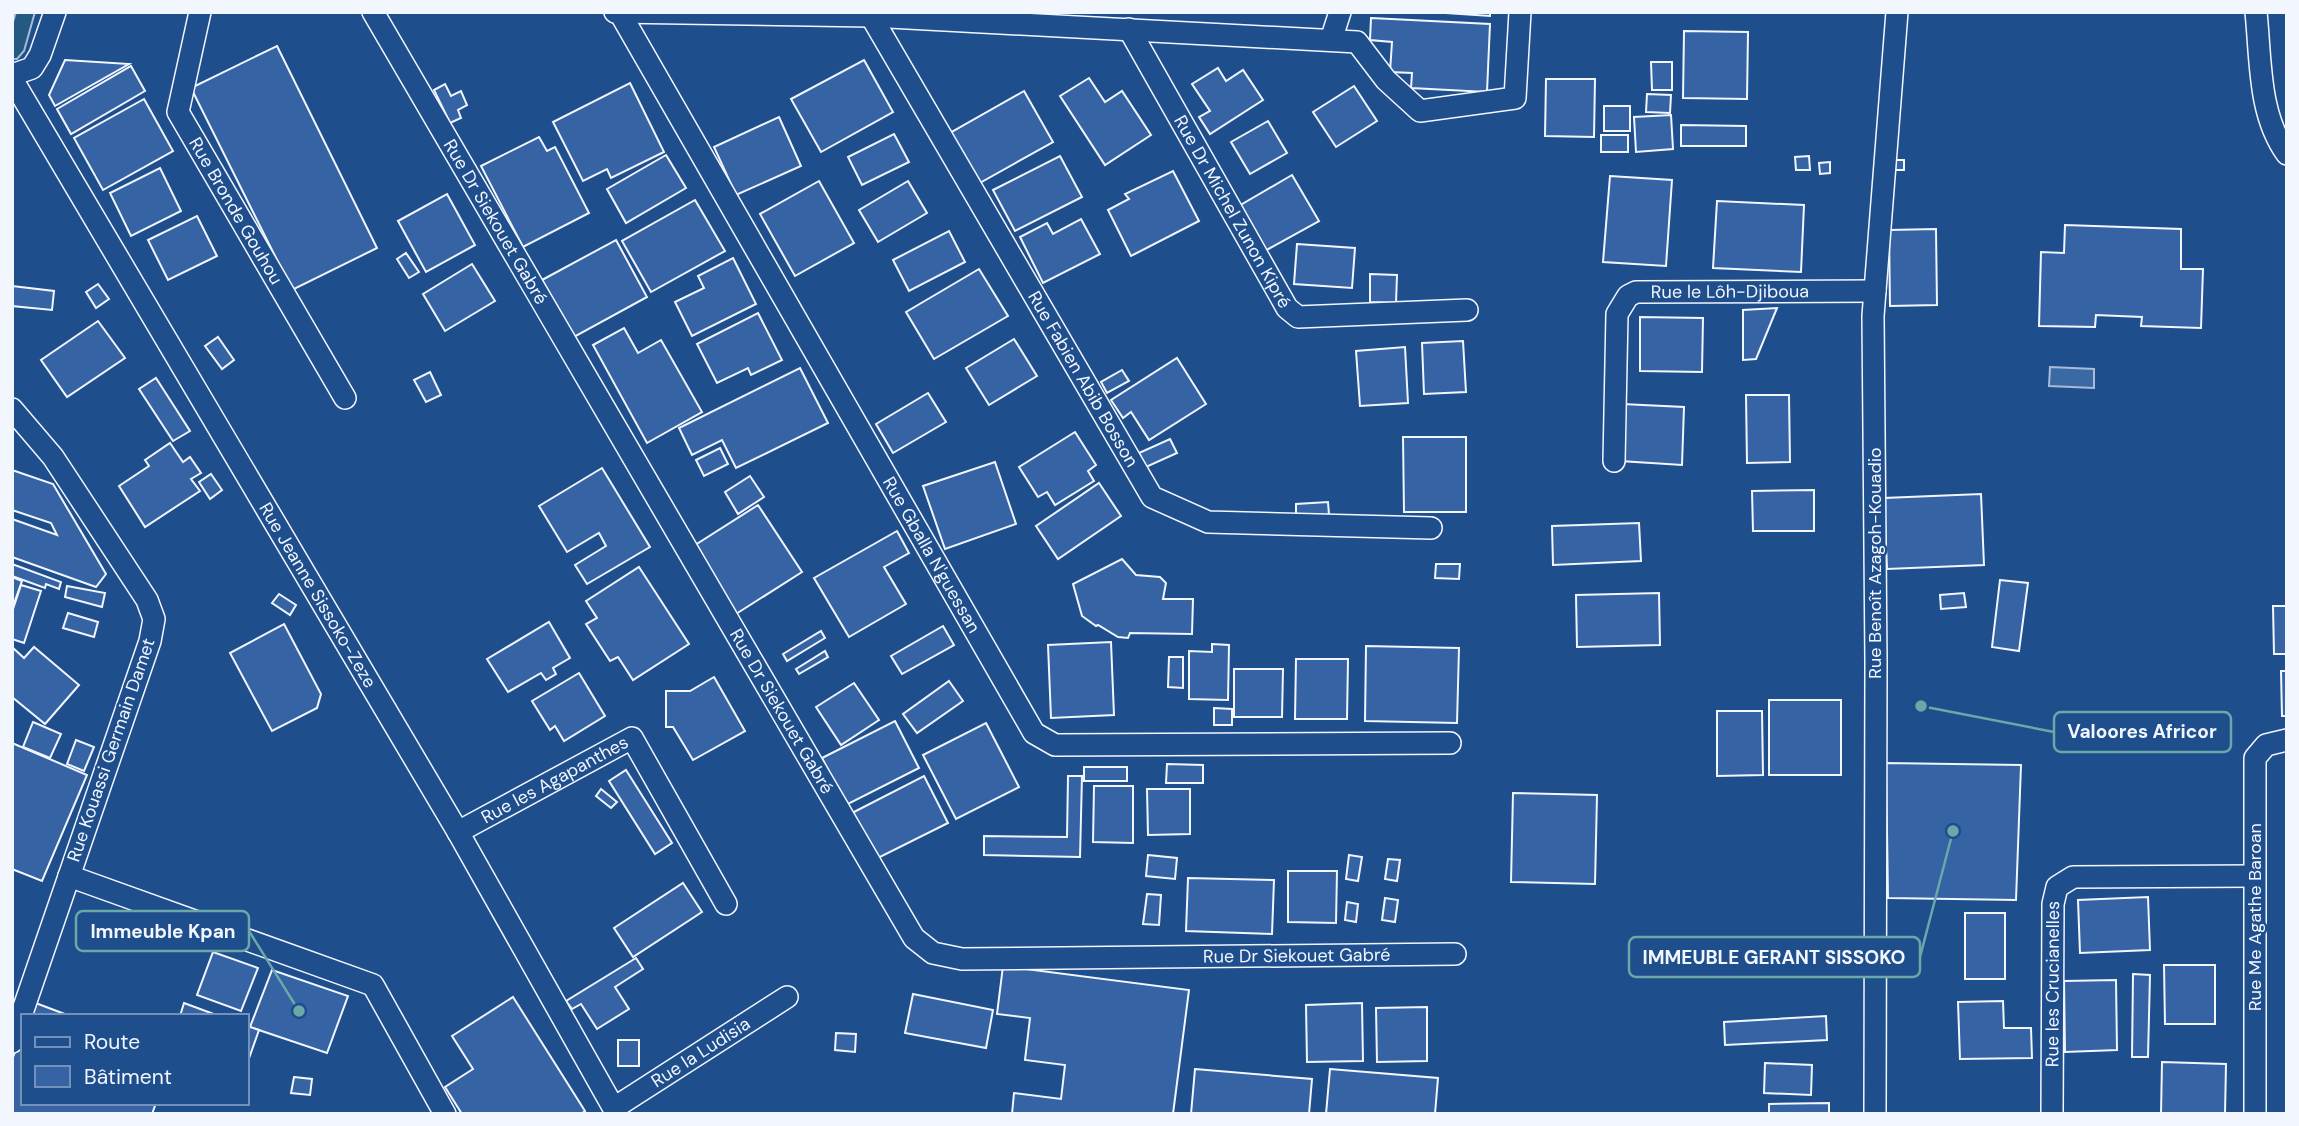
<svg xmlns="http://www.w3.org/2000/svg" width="2299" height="1126" font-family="'DM Sans',sans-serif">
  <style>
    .green { fill: #245a82; stroke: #a8bbd7; stroke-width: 2 }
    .water { fill: #3b69a3; stroke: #a8bbd7; stroke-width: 2 }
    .building { fill: #3563a3; stroke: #f2f6ff; stroke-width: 2 }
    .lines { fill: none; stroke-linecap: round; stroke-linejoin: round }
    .street-casing { stroke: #f2f6ff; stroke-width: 24 }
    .street { stroke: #1f4e8c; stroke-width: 21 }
    .labels { text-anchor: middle; stroke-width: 5; stroke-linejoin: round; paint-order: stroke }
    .street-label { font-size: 18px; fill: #f2f6ff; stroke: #1f4e8c }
    .leader { fill: none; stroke: #6aa9a8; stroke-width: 2.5 }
    .callout-dot { fill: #6aa9a8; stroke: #1f4e8c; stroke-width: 2.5 }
    .callout { fill: #1f4e8c; stroke: #6aa9a8; stroke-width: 2.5 }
    .callout-label { font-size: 19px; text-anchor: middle; font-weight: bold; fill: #f2f6ff }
  </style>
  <rect width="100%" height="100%" fill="#1f4e8c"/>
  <path class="green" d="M16 12H35L24 51 17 59H12V25Z"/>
  <path class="water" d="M2050 367 2094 369V388L2049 386Z"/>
  <g class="building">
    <path d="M1430 12H1490V16Z"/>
    <path d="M1371 18 1490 24 1487 92 1411 88 1412 73 1390 72 1392 42 1370 40Z"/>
    <path d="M1684 31 1748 32 1747 99 1683 98Z"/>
    <path d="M277 46 377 248 292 290 191 88Z"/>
    <path d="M65 60 129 64 55 106 49 95Z"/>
    <path d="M864 60 893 112 821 152 791 99Z"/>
    <path d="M1651 62H1672V90H1652Z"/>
    <path d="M131 66 145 91 71 134 57 109Z"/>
    <path d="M1218 68 1226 81 1243 70 1263 100 1210 134 1199 117 1210 111 1192 84Z"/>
    <path d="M1089 78 1105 102 1122 91 1151 135 1105 165 1060 96Z"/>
    <path d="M1546 79H1595L1594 137 1545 136Z"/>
    <path d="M630 83 664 152 611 178 607 169 583 181 553 122Z"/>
    <path d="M445 84 451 96 461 91 467 105 458 110 461 118 450 123 434 90Z"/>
    <path d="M1354 86 1377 121 1336 147 1313 112Z"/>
    <path d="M1024 91 1053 142 978 184 950 133Z"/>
    <path d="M1647 94 1671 95 1670 113 1646 112Z"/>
    <path d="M144 99 173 151 103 190 74 138Z"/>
    <rect x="1604" y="106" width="26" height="25"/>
    <path d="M1671 115 1673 149 1636 152 1634 117Z"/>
    <path d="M779 117 801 166 736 195 714 147Z"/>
    <path d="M1268 121 1287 153 1250 174 1231 142Z"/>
    <path d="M1681 125 1746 126V146H1681Z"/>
    <path d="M894 134 909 162 862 185 848 157Z"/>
    <rect x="1601" y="135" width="27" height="17"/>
    <path d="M539 137 547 151 555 147 589 213 523 247 481 166Z"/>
    <path d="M666 155 686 188 626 223 607 189Z"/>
    <path d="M1060 156 1082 197 1015 231 993 190Z"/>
    <path d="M1809 156 1810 170H1796L1795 157Z"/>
    <rect x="1890" y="160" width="14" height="10"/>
    <path d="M1830 162V173L1820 174 1819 163Z"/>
    <path d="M160 168 181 211 131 236 110 193Z"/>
    <path d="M1173 171 1199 221 1131 256 1108 210 1129 199 1125 194Z"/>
    <path d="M1292 175 1319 221 1263 252 1237 207Z"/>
    <path d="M1610 176 1672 180 1666 266 1603 262Z"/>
    <path d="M819 181 854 243 795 276 760 214Z"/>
    <path d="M908 181 927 213 878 242 859 210Z"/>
    <path d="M447 194 475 245 426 272 398 221Z"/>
    <path d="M695 200 725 251 651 292 622 241Z"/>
    <path d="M1717 201 1804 205 1801 272 1713 268Z"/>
    <path d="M197 216 217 256 168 280 148 240Z"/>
    <path d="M1081 219 1100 254 1043 283 1020 237 1047 223 1053 234Z"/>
    <path d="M2065 225 2181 229V269H2203L2201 328 2141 326 2142 317 2096 315 2095 327 2039 326 2041 252 2064 253Z"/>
    <path d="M1936 229 1937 305 1890 306 1889 230Z"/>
    <path d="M949 231 965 262 909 291 893 260Z"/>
    <path d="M616 240 647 297 574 337 542 280Z"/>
    <path d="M1297 244 1355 248 1352 288 1294 284Z"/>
    <path d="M406 253 419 272 409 278 397 259Z"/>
    <path d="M733 258 756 304 692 336 675 302 704 288 698 276Z"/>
    <path d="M472 264 495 301 445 331 423 294Z"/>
    <path d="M979 269 1008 316 934 359 906 312Z"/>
    <path d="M1370 274 1397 275 1396 303 1370 302Z"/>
    <path d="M98 284 109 299 96 308 86 292Z"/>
    <path d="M12 286 54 291 52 310 12 306Z"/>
    <path d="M1777 308 1756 359 1743 360V310Z"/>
    <path d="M758 313 782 360 751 375 748 368 717 383 697 344Z"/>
    <path d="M1640 317 1703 318 1702 372 1640 371Z"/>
    <path d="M98 321 125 358 67 397 41 360Z"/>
    <path d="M624 328 638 353 661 340 702 412 647 443 593 345Z"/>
    <path d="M218 337 234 360 222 369 205 346Z"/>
    <path d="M1014 339 1037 376 989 405 966 368Z"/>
    <path d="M1463 341 1466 392 1424 394 1422 343Z"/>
    <path d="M1405 347 1408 403 1360 406 1356 351Z"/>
    <path d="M1177 358 1206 404 1149 440 1131 412 1123 418 1111 400Z"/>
    <path d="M800 368 828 423 736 468 722 440 692 455 679 428Z"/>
    <path d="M1122 370 1129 381 1107 393 1101 382Z"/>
    <path d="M430 372 441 395 426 402 414 380Z"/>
    <path d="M156 378 190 431 173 441 139 389Z"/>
    <path d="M928 393 946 422 893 453 876 424Z"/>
    <path d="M1746 395H1789L1790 462 1747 463Z"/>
    <path d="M1622 404 1684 407 1682 465 1620 461Z"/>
    <path d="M1075 432 1096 465 1088 471 1094 481 1055 505 1047 492 1038 497 1019 467Z"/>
    <path d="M1403 437H1466V512H1404Z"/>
    <path d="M1170 439 1177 453 1146 467 1139 453Z"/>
    <path d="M170 443 183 462 190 457 201 473 191 479 200 491 145 527 119 486 149 466 145 460Z"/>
    <path d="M720 448 728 464 704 476 696 460Z"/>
    <path d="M995 462 1016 524 945 549 923 486Z"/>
    <path d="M602 468 650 547 587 584 575 565 606 546 599 533 567 552 539 506Z"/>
    <path d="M12 470 53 484 106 574 96 587 12 557V519L57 535 51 523 12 510Z"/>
    <path d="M211 474 222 490 210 499 199 482Z"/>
    <path d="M750 476 764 497 738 514 725 492Z"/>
    <path d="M1099 483 1121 516 1058 559 1036 526Z"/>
    <path d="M1814 490V531H1753L1752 491Z"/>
    <path d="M1981 494 1984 565 1887 569 1884 498Z"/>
    <path d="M1328 502 1329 515 1296 516V504Z"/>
    <path d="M758 505 802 572 736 614 692 547Z"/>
    <path d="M1639 523 1641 561 1553 565 1552 526Z"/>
    <path d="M897 531 909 553 884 567 906 604 849 637 814 578Z"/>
    <path d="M1122 559 1136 575 1160 577 1166 583 1163 599H1193L1192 634 1130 633 1128 638 1118 637 1098 625 1096 626 1082 616 1073 584Z"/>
    <path d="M12 564 61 582 59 589 46 584 45 588 12 576Z"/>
    <path d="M1436 564H1460L1459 579 1435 578Z"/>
    <path d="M639 567 689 644 633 680 618 657 610 661 586 624 597 618 586 601Z"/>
    <path d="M12 577 22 581 12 609Z"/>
    <path d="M2000 580 2028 583 2019 651 1992 647Z"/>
    <path d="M21 585 41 591 24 643 12 639V612Z"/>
    <path d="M67 586 105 593 102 607 65 597Z"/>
    <path d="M1659 593 1660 645 1577 647 1576 595Z"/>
    <path d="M1964 593 1966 607 1941 609 1940 595Z"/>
    <path d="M279 594 296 605 290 615 272 603Z"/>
    <path d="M2273 606H2287V654H2274Z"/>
    <path d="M68 613 98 622 94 637 63 628Z"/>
    <path d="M549 622 570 658 553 668 556 674 546 680 541 673 508 692 487 659Z"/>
    <path d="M284 624 321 694 317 708 272 731 230 653Z"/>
    <path d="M943 626 954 645 902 674 891 656Z"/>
    <path d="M821 631 825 638 787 661 783 654Z"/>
    <path d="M1111 642 1114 715 1051 718 1048 645Z"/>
    <path d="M1212 644 1229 645 1228 700 1189 699V651L1212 652Z"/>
    <path d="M1366 646 1459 648 1457 723 1365 721Z"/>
    <path d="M12 647 24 658 34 647 79 685 45 724 12 697Z"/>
    <path d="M825 651 828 657 799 674 796 669Z"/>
    <path d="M1169 657H1183V688L1168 687Z"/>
    <path d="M1296 659H1348L1347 719H1295Z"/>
    <path d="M1234 669H1283L1282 717H1234Z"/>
    <path d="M2281 671H2287V716H2282Z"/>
    <path d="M579 673 605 716 564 741 555 726 550 730 532 701Z"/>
    <path d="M714 677 745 731 693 760 673 727H666V691H690Z"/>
    <path d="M949 681 963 701 917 733 903 714Z"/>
    <path d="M854 683 879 720 841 745 816 707Z"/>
    <rect x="1769" y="700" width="72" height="75"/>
    <path d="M1214 708 1232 709V725H1214Z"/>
    <path d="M1717 711H1762L1763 775 1717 776Z"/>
    <path d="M895 721 919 768 846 805 822 758Z"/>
    <path d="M33 722 61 734 50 758 23 747Z"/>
    <path d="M986 723 1019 787 956 819 923 755Z"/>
    <path d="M76 740 94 747 84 771 67 764Z"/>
    <path d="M12 743 87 775 42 881 12 869Z"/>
    <path d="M1886 763 2021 765 2016 900 1888 898Z"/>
    <path d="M1167 764 1203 765V783H1166Z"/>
    <rect x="1084" y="767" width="43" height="14"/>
    <path d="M626 770 672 843 655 854 609 781Z"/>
    <path d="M924 776 948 823 874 860 850 814Z"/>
    <path d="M1068 776H1082L1080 857 984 855V836L1067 837Z"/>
    <path d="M1094 786H1133V843L1093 842Z"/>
    <path d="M601 789 617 802 611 808 596 796Z"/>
    <path d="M1147 789H1190V834L1148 835Z"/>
    <path d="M1513 793 1597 795 1595 884 1511 882Z"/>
    <path d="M1148 855 1177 858 1175 879 1146 876Z"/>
    <path d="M1349 855 1362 857 1358 881 1346 879Z"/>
    <path d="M1388 859 1400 860 1397 881 1385 879Z"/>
    <path d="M1288 871H1337L1336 923 1288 922Z"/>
    <path d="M1188 878 1274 880 1272 934 1186 931Z"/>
    <path d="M683 883 702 912 633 957 614 928Z"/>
    <path d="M1147 894 1161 895 1159 925 1143 924Z"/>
    <path d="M2148 897 2150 950 2080 953 2078 900Z"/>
    <path d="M1385 898 1398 900 1395 922 1382 920Z"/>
    <path d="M1347 902 1358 904 1356 922 1345 920Z"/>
    <rect x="1965" y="913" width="40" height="66"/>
    <path d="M213 952 258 968 241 1011 197 995Z"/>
    <path d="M636 958 643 969 615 987 629 1009 597 1029 581 1004 572 1009 566 1001Z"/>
    <path d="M2164 965H2215V1024H2165Z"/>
    <path d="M1003 966 1189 990 1173 1114H1012L1014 1093 1061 1099 1065 1065 1025 1060 1030 1018 997 1014Z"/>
    <path d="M272 970 348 996 327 1053 250 1027Z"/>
    <path d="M2133 974 2150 975 2148 1057H2132Z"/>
    <path d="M2116 980 2117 1050 2065 1052 2064 981Z"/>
    <path d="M913 994 993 1010 986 1048 905 1033Z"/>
    <path d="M513 997 585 1111 581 1114H462L445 1087 473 1069 452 1036Z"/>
    <path d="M2003 1001 2004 1028H2031L2032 1058 1960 1059 1958 1002Z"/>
    <path d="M33 1002 70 1016H28Z"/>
    <path d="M184 1003 219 1016H180Z"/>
    <path d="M1362 1003 1363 1061 1307 1062 1306 1005Z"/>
    <path d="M1427 1007V1061L1377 1062 1376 1008Z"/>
    <path d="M1826 1016 1827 1040 1725 1045 1724 1022Z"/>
    <path d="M247 1026 259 1030 247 1064Z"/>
    <path d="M23 1030V1103H156L152 1114H12V1060Z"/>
    <path d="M836 1033 856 1034 855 1052 835 1050Z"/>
    <rect x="618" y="1040" width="21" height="26"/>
    <path d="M2162 1062 2226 1064 2225 1114H2161Z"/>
    <path d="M1765 1063 1812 1065 1811 1095 1764 1093Z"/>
    <path d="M1195 1069 1312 1079 1309 1114H1191Z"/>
    <path d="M1330 1069 1438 1078 1435 1114H1326Z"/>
    <path d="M294 1077 312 1079 310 1095 291 1093Z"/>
    <path d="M1829 1103V1114H1769V1104Z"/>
  </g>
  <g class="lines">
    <g class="street-casing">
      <g id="street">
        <path id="s1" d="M200 12 178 112 345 398"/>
        <path id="s2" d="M373 12 914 938 933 953 962 959 1455 954"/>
        <path d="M615 12 871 16 1357 42 1386 80 1420 111 1515 98 1520 12"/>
        <path id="s3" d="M873 12 871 16 1152 497 1208 522 1431 528"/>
        <path d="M2256 12C2261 60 2258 114 2287 154"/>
        <path id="s4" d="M620 13 1034 733 1055 745 1450 743"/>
        <path id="s5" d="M1129 29 1287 308 1298 317 1467 310"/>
        <path d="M1331 40 1340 12"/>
        <path d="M12 75 32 68 40 55 55 12"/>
        <path id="s6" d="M12 79 458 832 617 1114"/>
        <path d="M12 409 53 457 147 600 154 619 150 641 12 1042"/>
        <path id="s7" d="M1614 461 1617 314 1628 296 1636 292 1875 291"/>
        <path id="s8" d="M458 832 632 738 726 904"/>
        <path d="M69 876 373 985 445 1114"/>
        <path id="s9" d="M614 1108 787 997"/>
        <path d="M1875 1114 1876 663 1873 316 1897 12"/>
        <path id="s10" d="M2052 1114 2053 904 2057 887 2073 877 2254 876"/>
        <path d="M2255 1114V758L2266 745 2287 740"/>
      </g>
    </g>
    <use href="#street" class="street"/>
  </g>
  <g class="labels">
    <g class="street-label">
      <text dy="6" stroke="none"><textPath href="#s1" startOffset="217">Rue Bronde Gouhou</textPath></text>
      <text dy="6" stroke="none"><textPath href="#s5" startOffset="210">Rue Dr Michel Zunon Kipré</textPath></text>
      <text dy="6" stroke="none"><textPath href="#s2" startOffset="243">Rue Dr Siekouet Gabré</textPath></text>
      <text dy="6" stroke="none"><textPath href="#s7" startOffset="271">Rue le Lôh-Djiboua</textPath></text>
      <text dy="6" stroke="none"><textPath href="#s3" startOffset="425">Rue Fabien Abib Bosson</textPath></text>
      <text dy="6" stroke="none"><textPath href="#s4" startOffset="625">Rue Gballa N'guessan</textPath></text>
      <text transform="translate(1875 563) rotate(-90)" y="6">Rue Benoît Azagoh-Kouadio</text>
      <text dy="6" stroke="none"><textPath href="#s6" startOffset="600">Rue Jeanne Sissoko-Zeze</textPath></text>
      <text dy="6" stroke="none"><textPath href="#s2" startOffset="810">Rue Dr Siekouet Gabré</textPath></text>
      <text transform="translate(111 750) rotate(-71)" y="6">Rue Kouassi Germain Damet</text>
      <text dy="6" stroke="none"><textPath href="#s8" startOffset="110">Rue les Agapanthes</textPath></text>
      <text transform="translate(2255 917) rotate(-90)" y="6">Rue Me Agathe Baroan</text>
      <text dy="6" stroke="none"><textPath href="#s2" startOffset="1461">Rue Dr Siekouet Gabré</textPath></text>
      <text dy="6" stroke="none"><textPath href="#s10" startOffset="130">Rue les Crucianelles</textPath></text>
      <text dy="6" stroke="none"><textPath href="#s9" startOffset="103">Rue la Ludisia</textPath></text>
    </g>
  </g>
  <path class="leader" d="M1921 706L2054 732M299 1011L249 931M1953 831L1920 957"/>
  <g class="callout-dot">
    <circle cx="1921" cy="706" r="7"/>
    <circle cx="299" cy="1011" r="7"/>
    <circle cx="1953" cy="831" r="7"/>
  </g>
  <g class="callout">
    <rect x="2054" y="712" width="177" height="40" rx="7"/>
    <rect x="76" y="911" width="173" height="40" rx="7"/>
    <rect x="1629" y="937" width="291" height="40" rx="7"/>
  </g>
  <g class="callout-label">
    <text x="2142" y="738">Valoores Africor</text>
    <text x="163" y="938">Immeuble Kpan</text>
    <text x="1774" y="964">IMMEUBLE GERANT SISSOKO</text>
  </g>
  <rect width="2299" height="1126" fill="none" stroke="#f2f6ff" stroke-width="28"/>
  <rect x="21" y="1014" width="228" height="91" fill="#1f4e8c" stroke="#7391ba" stroke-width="2"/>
  <rect x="35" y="1037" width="35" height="10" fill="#1f4e8c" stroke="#7391ba" stroke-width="2"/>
  <text x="84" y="1049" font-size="21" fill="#f2f6ff">Route</text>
  <rect x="35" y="1066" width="35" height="21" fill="#3563a3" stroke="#7391ba" stroke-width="2"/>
  <text x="84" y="1084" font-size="21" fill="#f2f6ff">Bâtiment</text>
</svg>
